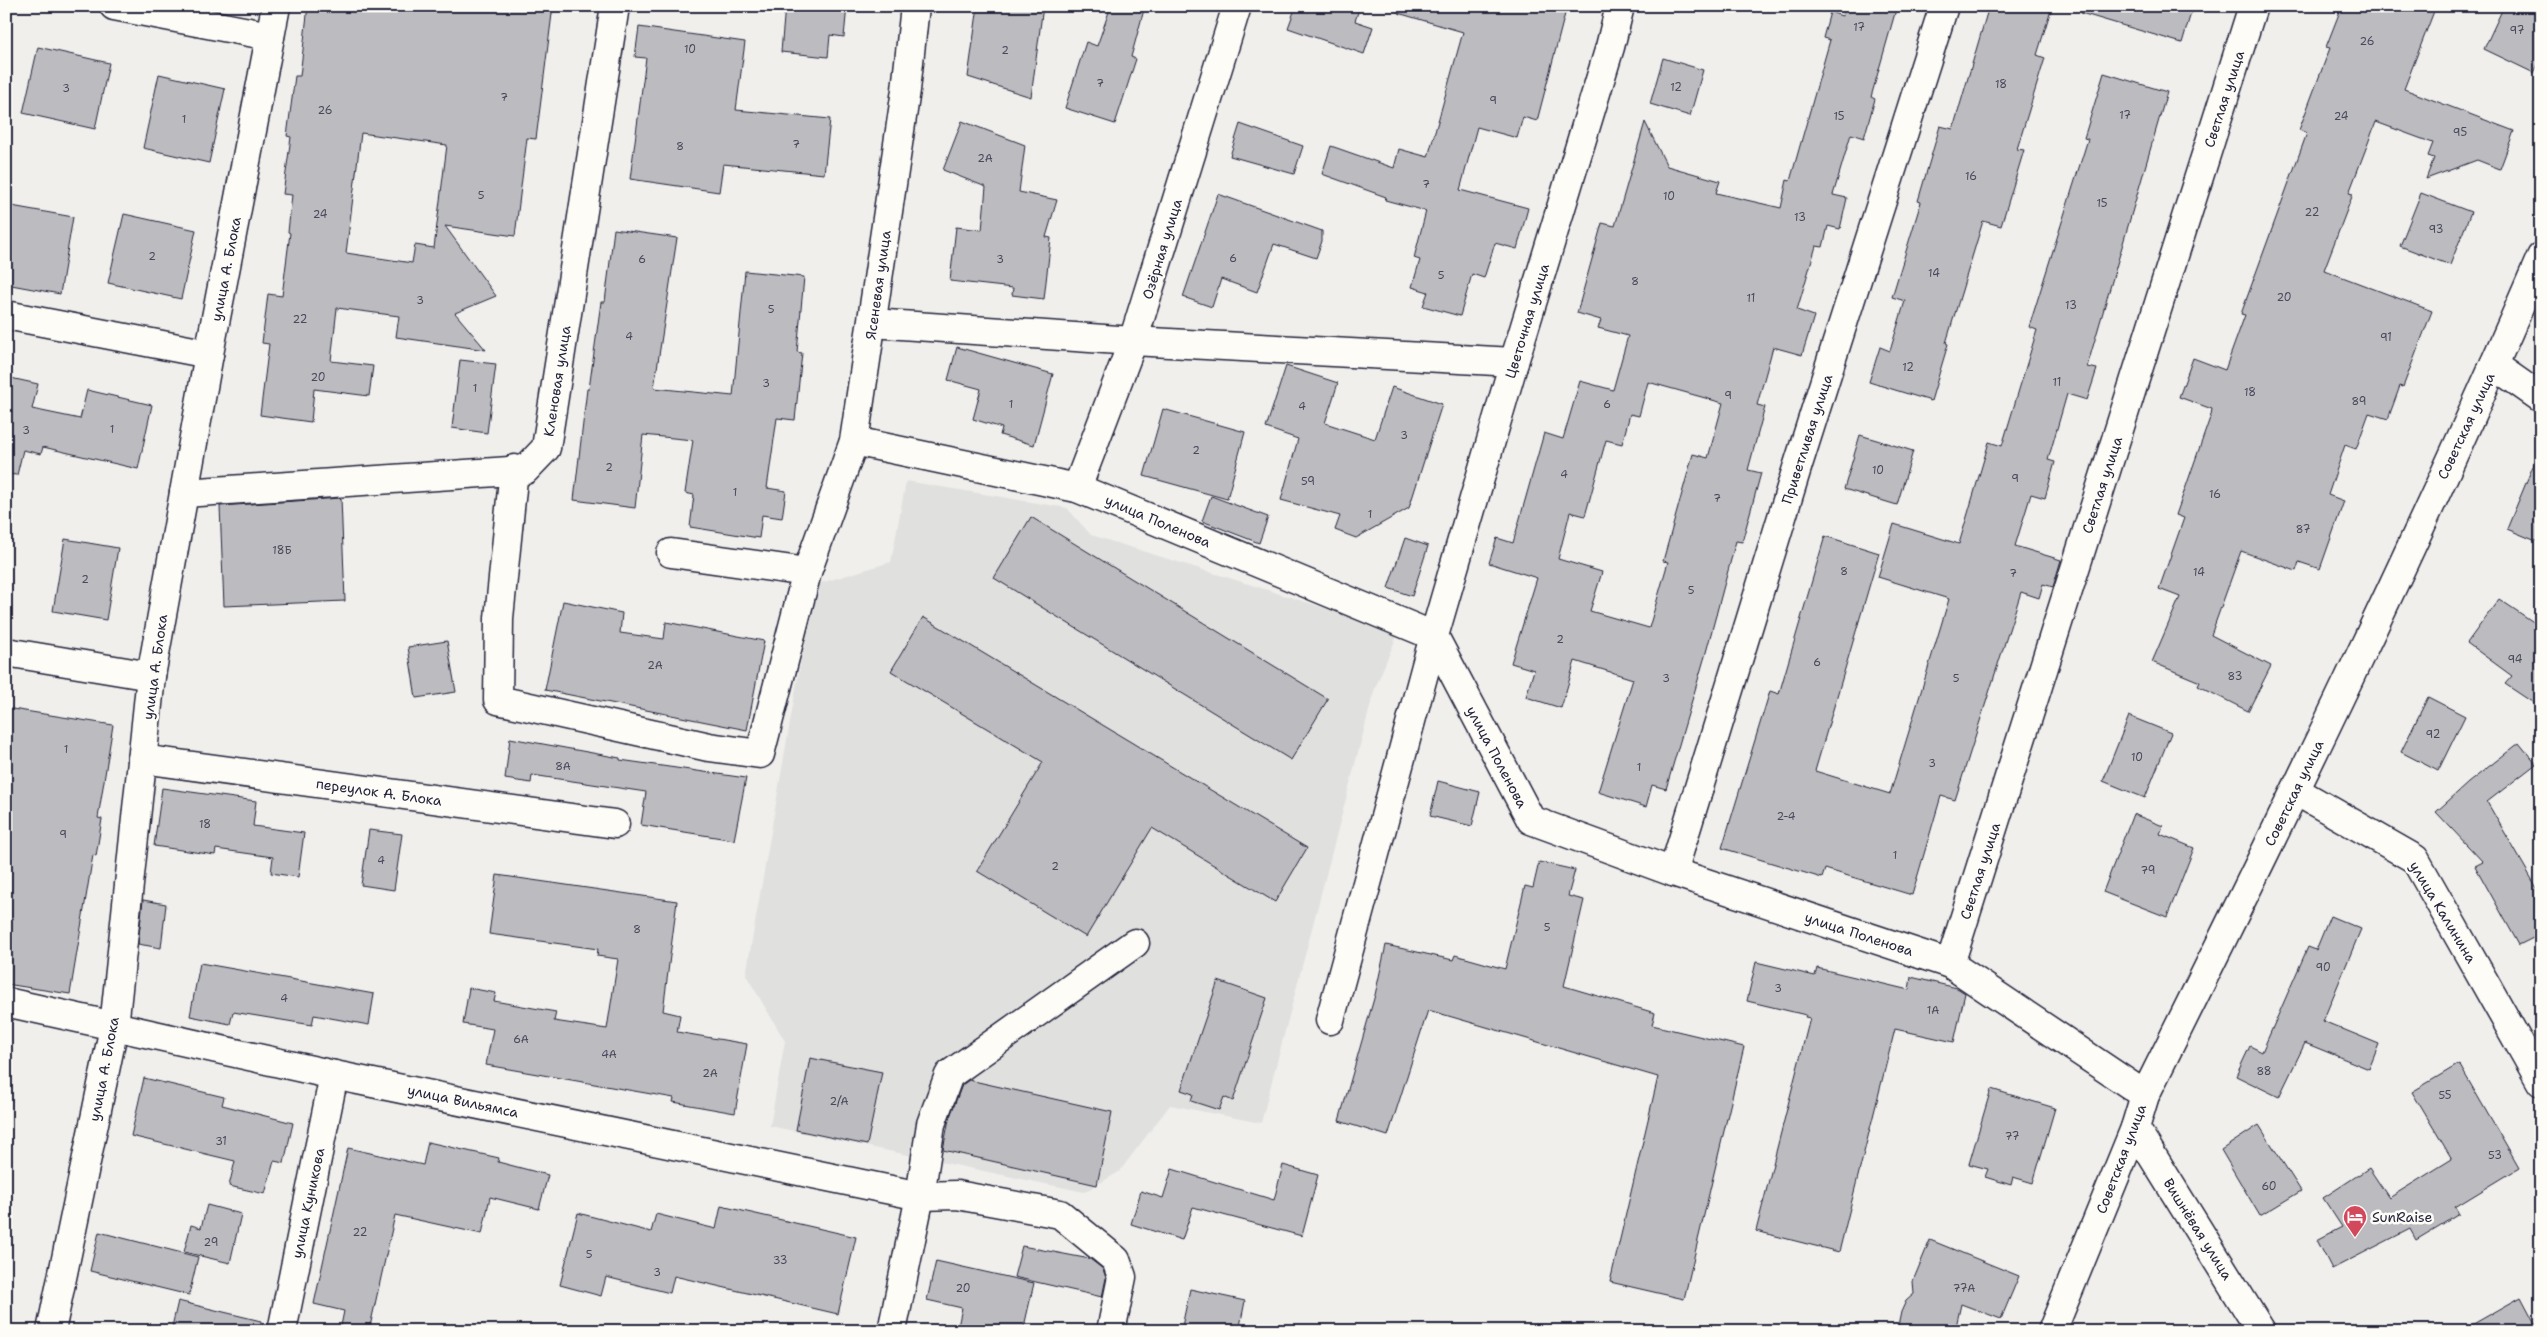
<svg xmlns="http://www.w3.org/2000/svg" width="2547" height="1337" font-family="'Shantell Sans',sans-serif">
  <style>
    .built { fill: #e0e0df }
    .building { fill: #bcbcc0; stroke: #22223b; fill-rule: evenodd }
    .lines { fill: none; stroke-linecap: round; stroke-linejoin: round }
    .minor-casing { stroke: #22223b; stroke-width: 31 }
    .minor { stroke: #fdfcf7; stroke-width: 28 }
    .labels { text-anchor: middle; stroke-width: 5; stroke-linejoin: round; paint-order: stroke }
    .number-label { font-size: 11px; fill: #48485c }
    .street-label { font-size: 14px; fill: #22223b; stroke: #fdfcf7 }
    .poi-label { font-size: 14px; fill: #22223b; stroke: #fdfcf7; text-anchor: start }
  </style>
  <rect width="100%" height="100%" fill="#f0efec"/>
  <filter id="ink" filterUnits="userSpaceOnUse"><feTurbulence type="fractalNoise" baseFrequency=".02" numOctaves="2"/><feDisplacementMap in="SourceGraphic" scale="10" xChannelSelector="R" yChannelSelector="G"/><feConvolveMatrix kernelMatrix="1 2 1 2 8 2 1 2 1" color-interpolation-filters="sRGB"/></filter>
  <g filter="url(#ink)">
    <path class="built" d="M906 481 1067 508 1091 535 1399 631 1375 688 1261 1123 1170 1105 1119 1172 1084 1192 770 1126 785 1041 746 975 814 585 891 562Z"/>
    <g class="building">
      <path d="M308 6H553L536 139 527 138 515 236 445 226 496 296 455 313 486 350 396 337 399 316 337 308 331 361 373 366 369 396 314 389 311 422 260 415 269 344 262 343 268 294 282 296 290 233 288 232 292 195 283 194 291 137 287 136 295 76H300ZM361 133 447 145 434 248 415 245 412 263 346 253Z"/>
      <path d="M785 6H847L844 37 830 35 828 57 781 52Z"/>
      <path d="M978 6H1043L1031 97 968 77Z"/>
      <path d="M1111 6H1145L1131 57 1136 59 1115 124 1065 108 1086 42 1097 46Z"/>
      <path d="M1296 6H1360L1355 21 1373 27 1364 54 1288 28Z"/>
      <path d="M1399 6H1567L1537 121 1523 117 1517 138 1477 127 1460 190 1528 208 1517 249 1495 243 1484 278 1472 274 1460 316 1423 306 1428 292 1412 287 1420 260 1414 258 1426 211 1385 200 1386 197 1322 174 1331 146 1394 168 1399 149 1428 157 1463 32 1398 13Z"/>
      <path d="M1845 6H1897L1871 97 1875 99 1864 138 1851 134 1833 195 1847 198 1840 229 1828 226 1823 247 1816 246 1797 310 1814 316 1802 355 1773 347 1757 405 1765 407 1748 470 1761 473 1742 542 1736 541 1705 656 1666 789 1652 785 1646 807 1598 792 1633 679 1575 661 1561 708 1526 697 1534 670 1511 663 1537 578 1489 563 1497 538 1513 543 1544 433 1563 439 1580 381 1613 390 1628 336 1598 328 1601 320 1577 313 1602 223 1615 226 1645 122 1667 166 1720 181 1716 193 1781 208 1787 180 1790 181 1830 40 1823 38 1830 12 1842 16ZM1648 382 1723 403 1708 458 1693 454 1663 561 1668 562 1649 628 1590 611 1602 572 1558 559 1570 512 1585 516 1606 440 1622 444 1630 414 1639 416Z"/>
      <path d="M1989 6H2052L2037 55 2045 58 2017 149 2024 150 2001 226 1983 221 1946 343 1948 344 1931 401 1869 382 1880 347 1890 351 1905 301 1892 297 1921 202 1918 201 1940 126 1953 129Z"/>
      <path d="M2082 6H2193L2182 43 2081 13Z"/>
      <path d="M2342 6H2436L2404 89 2514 131 2500 169 2477 160 2426 179 2434 158 2428 156 2433 143 2376 122 2349 193 2353 194 2324 270 2432 311 2403 387 2400 386 2388 419 2369 413 2356 449 2345 445 2328 495 2344 501 2320 569 2299 562 2296 571 2241 551 2211 635 2271 666 2248 711 2198 686 2200 682 2152 662 2180 597 2159 589 2184 518 2176 515 2211 415 2212 409 2179 397 2193 358 2225 370 2245 315 2241 314 2307 133 2299 130 2330 48 2326 47Z"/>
      <path d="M2504 6H2541V58L2534 73 2484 49Z"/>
      <path d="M639 27 745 42 736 110 830 119 824 174 723 164 719 192 630 179 646 58 635 57Z"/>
      <path d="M38 47 109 63 95 129 23 113Z"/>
      <path d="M1663 58 1703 70 1690 116 1650 104Z"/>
      <path d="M2104 73 2167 92 2087 367 2097 369 2087 400 2067 394 2048 460 2055 462 2045 498 2031 494 2015 546 2061 560 2053 587 2043 584 2039 598 2021 592 1955 800 1941 796 1912 895 1825 869 1822 878 1722 848 1770 691 1779 694 1825 536 1879 553 1815 771 1890 794 1949 599 1878 577 1894 524 1959 544 1989 442 2002 446 2037 330 2029 327 2088 139 2084 138Z"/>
      <path d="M159 74 225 89 209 163 143 148Z"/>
      <path d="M962 121 1025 145 1019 192 1057 200 1046 237 1051 238 1044 299 1012 295 1013 288 950 281 956 227 982 230 986 187 943 170Z"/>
      <path d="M1240 124 1303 146 1294 174 1230 156Z"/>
      <path d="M2421 193 2471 212 2450 265 2400 246Z"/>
      <path d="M1218 194 1322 231V241L1316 258 1274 244 1257 292 1221 279 1212 307 1183 297Z"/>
      <path d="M6 205 73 217 60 294 6 284Z"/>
      <path d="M124 214 196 230 181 299 108 283Z"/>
      <path d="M614 229 677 238 654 388 733 396 745 271 804 277 797 352 802 353 795 420 777 418 767 488 786 491 782 518 762 515 759 538 690 527 694 495 685 493 693 440 643 435 635 508 574 500 587 389H589L601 302H605Z"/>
      <path d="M957 347 1053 374 1034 445 1000 435 1002 428 973 419 981 389 948 380Z"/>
      <path d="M460 360 496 364 487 433 452 428Z"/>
      <path d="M1286 366 1338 383 1325 423 1375 439 1392 387 1442 404 1409 508 1356 538 1335 530 1340 516 1281 500 1298 439 1266 428Z"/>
      <path d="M6 377 38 384 32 409 80 419 87 390 152 405 138 469 43 447 41 454 23 450 17 475 6 474Z"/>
      <path d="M1163 409 1245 432 1227 499 1144 476Z"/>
      <path d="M1860 435 1913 451 1897 505 1844 489Z"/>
      <path d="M2540 449H2541V543L2507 529Z"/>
      <path d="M1211 496 1268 517 1259 543 1202 521Z"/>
      <path d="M341 498 345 601 224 606 220 506Z"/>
      <path d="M1031 517 1328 699 1291 760 994 578Z"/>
      <path d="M1405 538 1428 546 1412 596 1388 588Z"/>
      <path d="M65 539 118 548 106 620 53 611Z"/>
      <path d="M2499 599 2541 627V708L2505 684 2512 676 2467 643Z"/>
      <path d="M563 601 622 613 620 633 664 639 666 622 764 641 747 730 545 690Z"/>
      <path d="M923 617 1307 848 1275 902 1152 828 1086 937 977 871 1043 762 891 671Z"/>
      <path d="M447 641 456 692 416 698 408 647Z"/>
      <path d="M2428 697 2465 716 2438 771 2401 752Z"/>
      <path d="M6 708 113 725 98 818 102 819 96 856 93 855 70 994 6 984Z"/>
      <path d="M2129 716 2171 733 2145 798 2103 781Z"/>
      <path d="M510 738 620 758V760L746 778 734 840 641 825 646 792 532 775 531 783 505 779Z"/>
      <path d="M2519 743 2536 764 2487 802 2541 895V934L2519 945 2475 866 2483 862 2436 812 2468 783Z"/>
      <path d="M1438 781 1480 792 1472 826 1430 816Z"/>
      <path d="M162 788 256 801 253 826 304 833 298 877 271 873 273 857 216 849 215 855 154 846Z"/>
      <path d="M2133 814 2163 826 2160 834 2194 848 2167 917 2103 892Z"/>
      <path d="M369 830 402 834 394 890 361 885Z"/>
      <path d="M1539 862 1575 870 1568 896 1584 900 1564 986 1655 1013 1652 1025 1744 1047 1684 1299 1610 1282 1658 1077 1428 1010 1388 1136 1339 1121 1375 995 1386 945 1453 960 1455 955 1505 969 1525 886 1533 888Z"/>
      <path d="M497 875 677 901 663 1011 680 1015 677 1032 747 1044 735 1113 673 1102 674 1098 486 1065 493 1029 463 1024 469 988 496 993 494 1001 556 1012 554 1021 607 1029 618 959 597 956 598 949 489 934Z"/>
      <path d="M143 900 166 904 161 948 138 944Z"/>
      <path d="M2330 916 2361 929 2323 1021 2379 1044 2369 1069 2305 1043 2279 1097 2236 1076 2250 1046 2262 1052 2308 947 2316 950Z"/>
      <path d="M1756 962 1815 976 1817 968 1909 990 1911 977 1957 988 1965 993 1954 1042 1895 1029 1839 1252 1756 1231 1810 1018 1805 1017 1806 1015 1747 1001Z"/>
      <path d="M200 963 374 994 369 1025 314 1015 312 1025 233 1012 230 1024 190 1016Z"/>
      <path d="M1218 981 1267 998 1233 1101 1224 1097 1219 1110 1191 1101 1193 1094 1181 1090Z"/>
      <path d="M810 1058 882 1072 867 1145 796 1130Z"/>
      <path d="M2459 1064 2519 1168 2455 1207 2459 1214 2416 1240 2410 1229 2332 1269 2317 1240 2342 1227 2323 1198 2369 1168 2389 1198 2452 1159 2412 1092Z"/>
      <path d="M144 1078 224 1097 222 1105 293 1123 284 1163 274 1161 265 1194 229 1186 235 1161 131 1136Z"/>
      <path d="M969 1080 1112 1112 1097 1185 943 1150 949 1119 962 1085Z"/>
      <path d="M1991 1089 2055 1108 2033 1183 2013 1177 2011 1185 1985 1177 1988 1169 1969 1164Z"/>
      <path d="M2259 1125 2301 1191 2260 1216 2221 1150Z"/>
      <path d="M428 1142 499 1158 498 1162 548 1175 539 1209 490 1197 482 1234 395 1215 369 1331H340L344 1311 314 1304 348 1148 423 1165Z"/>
      <path d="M1283 1165 1318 1175 1302 1236 1193 1207 1182 1240 1131 1224 1141 1191 1163 1198 1172 1169 1274 1200Z"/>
      <path d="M207 1205 241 1214 230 1263 184 1252 191 1225 201 1228Z"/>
      <path d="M721 1206 856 1237 838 1314 674 1276 670 1293 606 1277 601 1296 560 1285 578 1213 651 1232 656 1214 716 1229Z"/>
      <path d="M99 1232 198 1257 189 1295 90 1271Z"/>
      <path d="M1930 1240 2019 1276 2001 1319 1961 1304 1955 1331H1897L1901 1312 1906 1301 1914 1294 1913 1281Z"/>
      <path d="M1022 1246 1090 1259 1103 1269 1106 1278 1102 1297 1014 1277Z"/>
      <path d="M936 1261 1034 1283 1023 1331H957L962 1308 927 1300Z"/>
      <path d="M1190 1289 1245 1301 1239 1331H1181Z"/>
      <path d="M2521 1297 2539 1331H2461Z"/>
      <path d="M178 1301 261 1321 260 1331H171Z"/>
    </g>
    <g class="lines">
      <g class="minor-casing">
        <g id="minor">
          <path d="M114 6 270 36"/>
          <path d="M6 315 209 354"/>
          <path d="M872 323 1133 341 1514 362"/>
          <path d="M2494 365 2541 398"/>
          <path d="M854 441 1077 488 1434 636 1531 820 1673 872 1950 964 2145 1095"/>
          <path d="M514 469 499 618 498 700 709 747 760 754 807 572 854 441 906 90 915 6"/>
          <path d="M1077 488 1133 341 1237 6"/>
          <path d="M184 493 525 470 546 448 615 6"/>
          <path d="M671 553 807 572"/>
          <path d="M6 652 151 676"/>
          <path d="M142 759 615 824"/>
          <path d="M2296 791 2415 859 2541 1082"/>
          <path d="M1673 872 1797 468 1944 6"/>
          <path d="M1950 964 2253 6"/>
          <path d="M6 1002 334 1075 920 1196 957 1195 1060 1214 1116 1260 1122 1277 1111 1331"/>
          <path d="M1330 1020 1434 636 1514 362 1610 47 1620 6"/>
          <path d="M2135 1128 2261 1331"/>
          <path d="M51 1331 114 1027 151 676 209 354 276 6"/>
          <path d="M282 1331 334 1075"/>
          <path d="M892 1331 920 1196 931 1124 949 1075 1135 943"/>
          <path d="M2052 1331 2135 1128 2145 1095C2283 818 2419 541 2541 257"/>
        </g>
      </g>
      <use href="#minor" class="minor"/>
    </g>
  </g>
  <defs>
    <g id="hotel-pin" transform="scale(1.25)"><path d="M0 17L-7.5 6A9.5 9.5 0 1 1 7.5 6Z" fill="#d1495b" stroke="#fdfcf7"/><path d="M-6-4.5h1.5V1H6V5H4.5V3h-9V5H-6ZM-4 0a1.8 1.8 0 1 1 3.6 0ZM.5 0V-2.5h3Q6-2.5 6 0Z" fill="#fff"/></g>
  </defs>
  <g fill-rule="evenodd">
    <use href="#hotel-pin" x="2355" y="1217"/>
  </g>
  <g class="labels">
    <g class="number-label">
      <text x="1859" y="31">17</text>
      <text x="2517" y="34">97</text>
      <text x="2367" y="45">26</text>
      <text x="690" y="53">10</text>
      <text x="1005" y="54">2</text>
      <text x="1100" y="87">7</text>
      <text x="2001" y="88">18</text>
      <text x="1676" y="91">12</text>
      <text x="66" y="92">3</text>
      <text x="504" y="101">7</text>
      <text x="1493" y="104">9</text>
      <text x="325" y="114">26</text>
      <text x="2125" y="119">17</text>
      <text x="1839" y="120">15</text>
      <text x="2341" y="120">24</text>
      <text x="184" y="123">1</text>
      <text x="2460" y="136">95</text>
      <text x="796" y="148">7</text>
      <text x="680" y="150">8</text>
      <text x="985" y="162">2А</text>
      <text x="1971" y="180">16</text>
      <text x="1426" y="188">7</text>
      <text x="481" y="199">5</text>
      <text x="1669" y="200">10</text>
      <text x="2102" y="207">15</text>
      <text x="2312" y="216">22</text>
      <text x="320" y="218">24</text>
      <text x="1800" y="221">13</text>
      <text x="2436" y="233">93</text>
      <text x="152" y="260">2</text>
      <text x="1233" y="262">6</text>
      <text x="642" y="263">6</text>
      <text x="1000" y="263">3</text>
      <text x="1934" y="277">14</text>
      <text x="1441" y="279">5</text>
      <text x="1635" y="285">8</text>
      <text x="2284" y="301">20</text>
      <text x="1751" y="302">11</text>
      <text x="420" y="304">3</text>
      <text x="2071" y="309">13</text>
      <text x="771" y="313">5</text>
      <text x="300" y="323">22</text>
      <text x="629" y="340">4</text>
      <text x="2386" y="341">91</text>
      <text x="1908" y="371">12</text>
      <text x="318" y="381">20</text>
      <text x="2057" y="386">11</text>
      <text x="766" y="387">3</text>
      <text x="475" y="392">1</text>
      <text x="2250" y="396">18</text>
      <text x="1728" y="399">9</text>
      <text x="2359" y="405">89</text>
      <text x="1011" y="408">1</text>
      <text x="1607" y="408">6</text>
      <text x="1302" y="410">4</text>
      <text x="112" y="433">1</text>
      <text x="26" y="434">3</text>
      <text x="1404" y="439">3</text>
      <text x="1196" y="454">2</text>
      <text x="609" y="471">2</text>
      <text x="1878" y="474">10</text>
      <text x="1564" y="478">4</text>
      <text x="2015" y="482">9</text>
      <text x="1308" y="485">59</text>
      <text x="735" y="496">1</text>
      <text x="2215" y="498">16</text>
      <text x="1717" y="502">7</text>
      <text x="1370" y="518">1</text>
      <text x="2303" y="533">87</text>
      <text x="282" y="554">18Б</text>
      <text x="1844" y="575">8</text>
      <text x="2199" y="576">14</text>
      <text x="2013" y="577">7</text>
      <text x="85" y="583">2</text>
      <text x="1691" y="594">5</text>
      <text x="1560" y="643">2</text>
      <text x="2515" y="663">94</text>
      <text x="1817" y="666">6</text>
      <text x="655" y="669">2А</text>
      <text x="2235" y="680">83</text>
      <text x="1666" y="682">3</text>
      <text x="1956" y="682">5</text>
      <text x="2433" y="738">92</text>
      <text x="66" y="753">1</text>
      <text x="2137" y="761">10</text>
      <text x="1932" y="767">3</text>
      <text x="563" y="770">8А</text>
      <text x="1639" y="771">1</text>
      <text x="1786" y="820">2-4</text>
      <text x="205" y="828">18</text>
      <text x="63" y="838">9</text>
      <text x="1895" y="859">1</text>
      <text x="381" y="864">4</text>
      <text x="1055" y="870">2</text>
      <text x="2148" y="874">79</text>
      <text x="1547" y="931">5</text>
      <text x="637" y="933">8</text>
      <text x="2323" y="971">90</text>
      <text x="1778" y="992">3</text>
      <text x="284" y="1002">4</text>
      <text x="1933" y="1014">1А</text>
      <text x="521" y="1043">6А</text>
      <text x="609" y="1058">4А</text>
      <text x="2264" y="1075">88</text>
      <text x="710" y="1077">2А</text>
      <text x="2445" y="1099">55</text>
      <text x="839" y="1105">2/А</text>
      <text x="2012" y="1140">77</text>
      <text x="221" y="1145">31</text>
      <text x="2495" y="1159">53</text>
      <text x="2269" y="1190">60</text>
      <text x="360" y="1236">22</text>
      <text x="211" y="1246">29</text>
      <text x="589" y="1258">5</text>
      <text x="780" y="1264">33</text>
      <text x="657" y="1276">3</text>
      <text x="963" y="1292">20</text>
      <text x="1964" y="1292">77А</text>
    </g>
    <g class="street-label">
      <text transform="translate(2224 99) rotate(-72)" y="5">Светлая улица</text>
      <text transform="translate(1162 249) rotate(-73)" y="5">Озёрная улица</text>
      <text transform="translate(226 269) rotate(-79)" y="5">улица А. Блока</text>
      <text transform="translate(878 285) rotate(-82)" y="5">Ясеневая улица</text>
      <text transform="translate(1527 321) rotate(-73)" y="5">Цветочная улица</text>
      <text transform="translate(557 381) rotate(-81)" y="5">Кленовая улица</text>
      <text transform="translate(2466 426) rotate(-65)" y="5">Советская улица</text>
      <text transform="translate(1807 439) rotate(-72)" y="5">Приветливая улица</text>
      <text transform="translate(2102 485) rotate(-72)" y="5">Светлая улица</text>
      <text transform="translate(1158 521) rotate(23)" y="5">улица Поленова</text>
      <text transform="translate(155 667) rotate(-82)" y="5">улица А. Блока</text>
      <text transform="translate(1497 757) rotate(62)" y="5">улица Поленова</text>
      <text transform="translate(379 792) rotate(8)" y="5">переулок А. Блока</text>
      <text transform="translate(2294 793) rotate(-64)" y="5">Советская улица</text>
      <text transform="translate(1980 871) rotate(-72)" y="5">Светлая улица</text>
      <text transform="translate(2443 912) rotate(59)" y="5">улица Калинина</text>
      <text transform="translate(1859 934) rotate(18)" y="5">улица Поленова</text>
      <text transform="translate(104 1069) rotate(-79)" y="5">улица А. Блока</text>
      <text transform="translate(463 1101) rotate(12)" y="5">улица Вильямса</text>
      <text transform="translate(2121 1159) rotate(-69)" y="5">Советская улица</text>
      <text transform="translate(308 1203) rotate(-78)" y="5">улица Куникова</text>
      <text transform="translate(2198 1229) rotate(58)" y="5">Вишнёвая улица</text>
    </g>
    <g class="poi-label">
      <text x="2372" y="1222">SunRaise</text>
    </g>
  </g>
  <rect width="2547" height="1337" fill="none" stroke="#fdfcf7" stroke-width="25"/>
  <rect x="12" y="12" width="2522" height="1312" fill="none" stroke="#22223b" stroke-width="2" filter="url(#ink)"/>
</svg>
